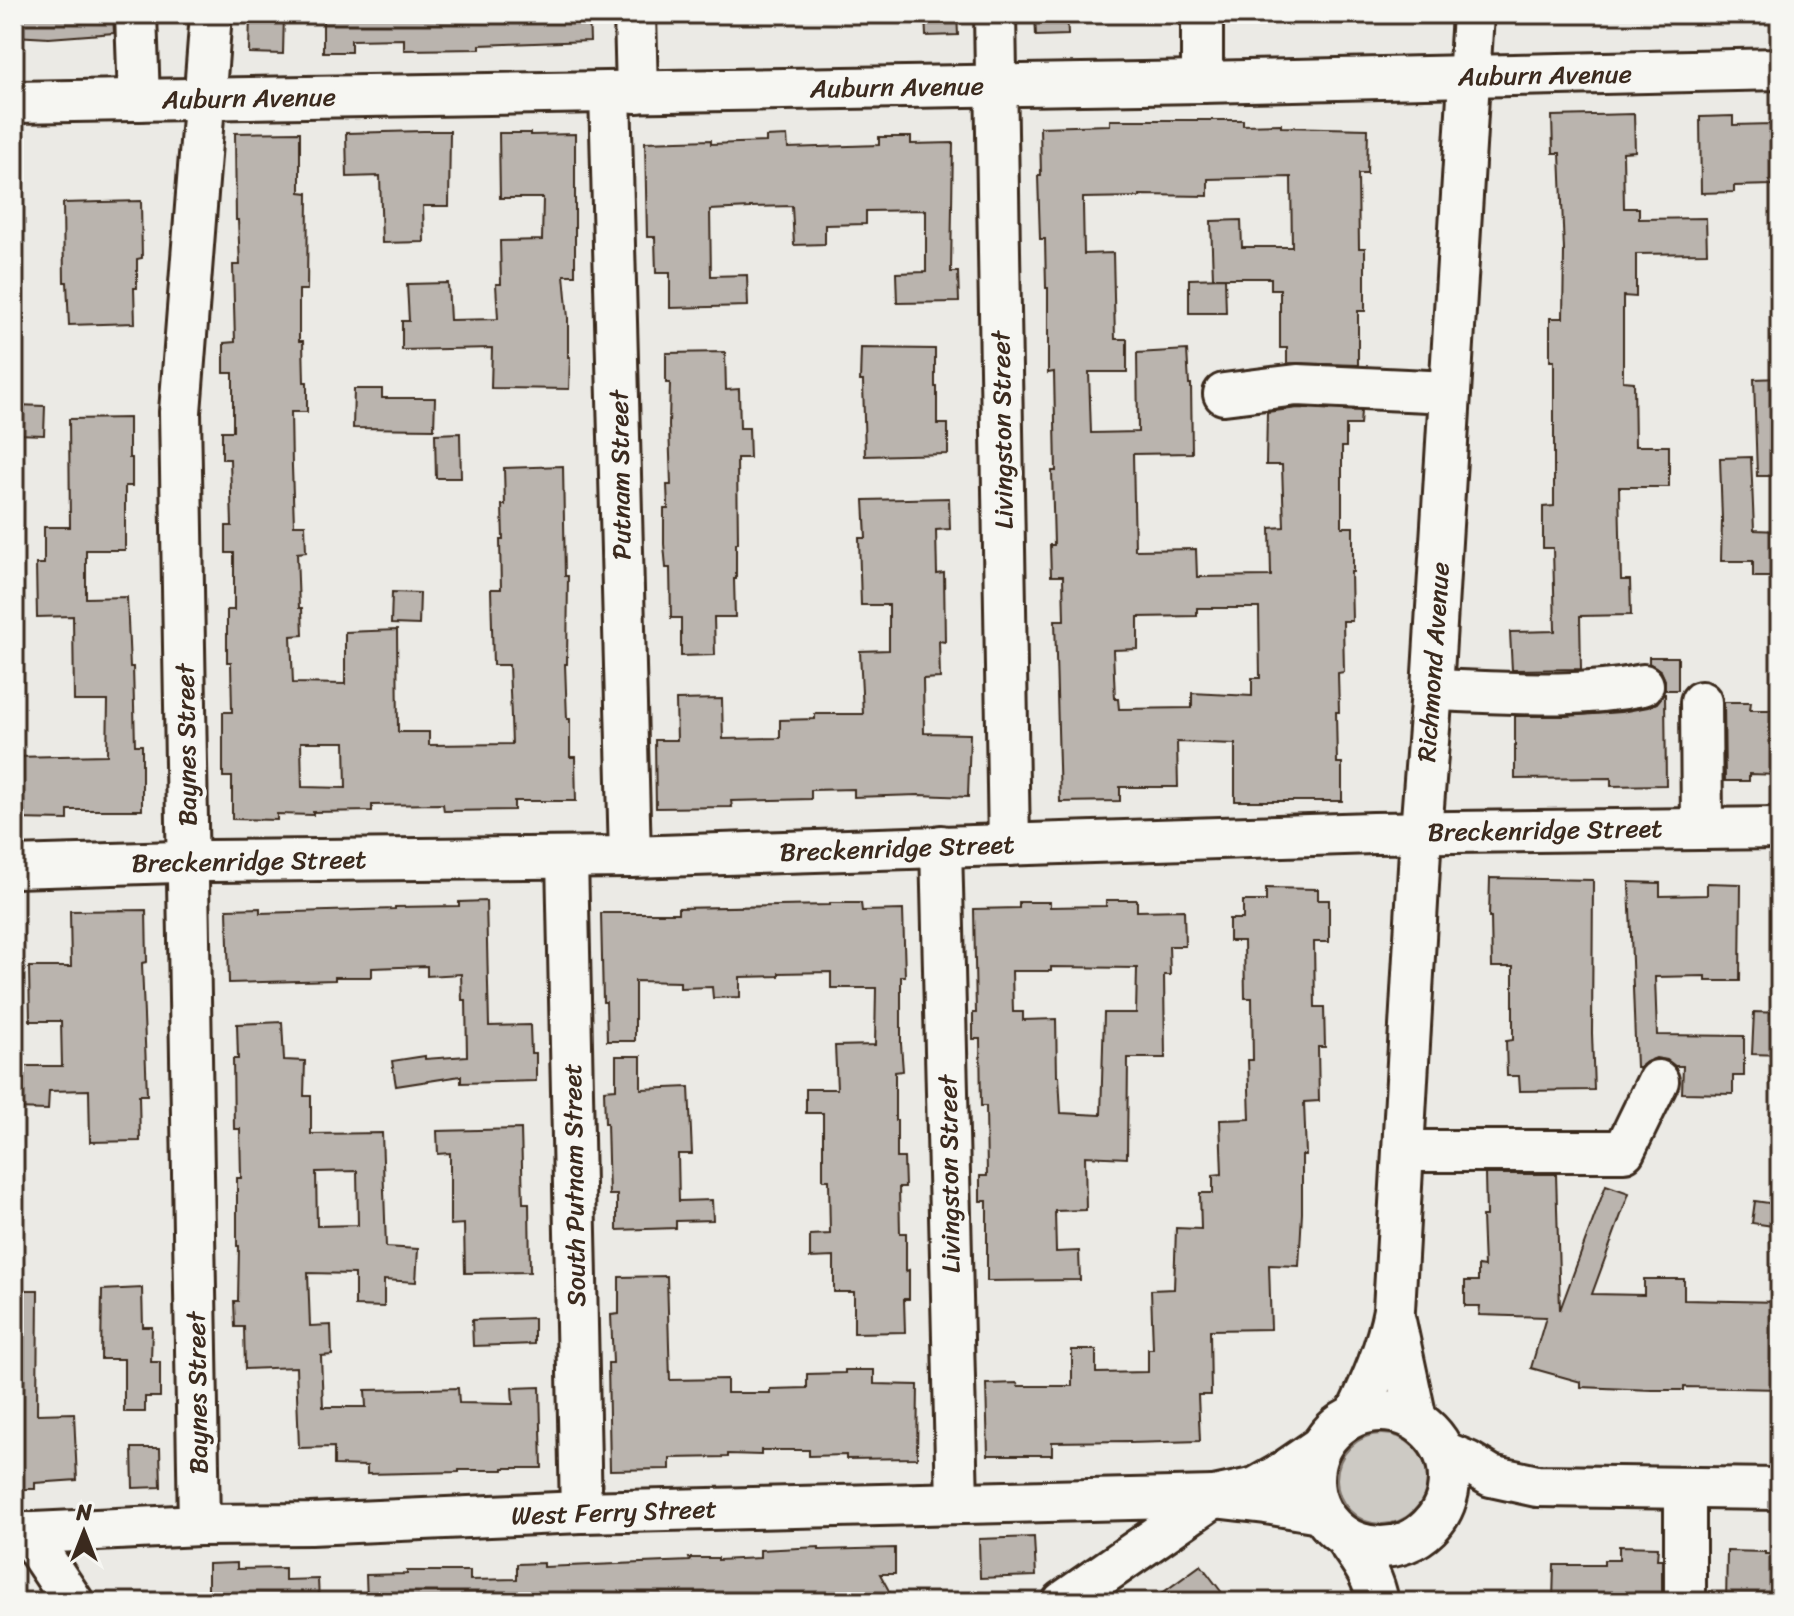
<svg xmlns="http://www.w3.org/2000/svg" width="1794" height="1616" font-family="Sriracha,sans-serif">
  <style>
    .green { fill: #cdcac4; stroke: #847a71; stroke-width: 2 }
    .building { fill: #bab4ae; stroke: #3b2a1e; stroke-width: 2; fill-rule: evenodd }
    .lines { fill: none; stroke-linecap: round; stroke-linejoin: round }
    .minor-casing { stroke: #3b2a1e; stroke-width: 46 }
    .path { stroke: #3b2a1e; stroke-width: 5; stroke-dasharray: 8 6; stroke-linecap: butt }
    .minor { stroke: #f6f6f2; stroke-width: 40 }
    .labels { text-anchor: middle; stroke-width: 8; stroke-linejoin: round; paint-order: stroke }
    .street-label { font-size: 26px; fill: #3b2a1e; stroke: #f6f6f2 }
  </style>
  <rect width="100%" height="100%" fill="#ebeae5"/>
  <filter id="ink" filterUnits="userSpaceOnUse"><feTurbulence type="fractalNoise" baseFrequency=".0125" numOctaves="2"/><feDisplacementMap in="SourceGraphic" scale="16" xChannelSelector="R" yChannelSelector="G"/><feConvolveMatrix kernelMatrix="1 2 1 2 8 2 1 2 1" color-interpolation-filters="sRGB"/></filter>
  <g filter="url(#ink)">
    <circle class="green" cx="1382" cy="1479" r="45"/>
    <g class="building">
      <path d="M14 14H113L114 33 49 38 14 36Z"/>
      <path d="M250 14H284L283 54 249 53Z"/>
      <path d="M323 14H589L590 41 480 45V49L404 50V39L351 40V52H323Z"/>
      <path d="M925 14H957L958 35 926 36Z"/>
      <path d="M1035 14H1067L1068 35 1036 36Z"/>
      <path d="M1634 114 1635 151 1623 152 1624 208H1639V219L1706 218 1707 253 1636 254V297L1623 296V381L1634 382 1635 446H1669V487H1619L1621 580H1630L1631 615 1580 616 1581 669 1512 670 1510 632 1555 631 1553 548H1543V507L1554 506V361H1550V318H1563L1564 251 1560 153H1553L1552 116Z"/>
      <path d="M1733 116V125L1772 124 1773 185 1734 186V192L1701 193 1700 117Z"/>
      <path d="M1110 120H1243V125L1281 124V127L1368 129 1367 174H1358L1359 248H1365V311H1358V365L1287 363V348H1280V289H1271V278H1213L1211 221 1241 220 1242 247H1292L1291 177 1208 179V196L1140 195V197L1083 198V205L1084 254 1113 253 1115 339H1127V372H1089L1091 433 1138 432 1137 353 1187 350 1189 384H1191L1192 453 1133 454 1135 550 1196 549 1197 577 1271 576 1270 528 1284 527 1282 465H1266L1267 412 1298 408 1361 411 1360 425H1346V447H1342V527H1353V572H1351L1352 621H1343L1344 672 1338 673 1339 712H1336L1337 763H1342V801H1235V744L1177 742 1178 787H1120V801L1060 802 1055 620H1064L1063 576H1051L1050 545H1054L1052 471H1056L1054 372 1048 373V288H1046L1045 239H1040L1038 176H1041L1040 127 1110 125ZM1197 608H1259L1260 678H1252V696L1192 693V708L1119 709 1118 699H1115L1113 650 1138 649V617L1197 616Z"/>
      <path d="M423 131H450L449 206H423L424 242 382 243 380 176 347 177 346 133Z"/>
      <path d="M300 132V192L308 193 307 290H299V341H303L304 382H307V412H291L292 467 294 525H305L306 552 297 553 299 608H302L303 635 291 636 293 683 345 684V632L397 630 398 732H429V745L512 744 509 665H493L491 589H501L500 540H503L502 505H505L504 468 563 466 565 576H568L567 664H565L567 719H570V757H575L576 801H514V810L444 811 443 804 372 805V811L313 812V815L277 814V820L232 819V777H223V712H232L231 662H227V610H234V553H226V526H232L230 459H222V431H233V373H224V343L235 342 233 265H240L238 220H236L235 133ZM301 742H345L346 788 302 787Z"/>
      <path d="M499 133H530V135L575 134V275H564L568 318V357H570L569 389 491 388 492 348 402 350V321H409L407 284 448 283 450 320 498 319 496 284H501L500 241 542 240 543 198H500Z"/>
      <path d="M787 136 788 148 879 145V137H911V144L953 143 951 272H958L959 302 897 303 896 273 926 272V210L866 211V224L825 225V244L794 245 792 206 750 207V208L710 210 711 276 747 275 748 306 670 308V273H656L655 237H647L645 142 711 140V144L766 142V137Z"/>
      <path d="M141 201 142 258 137 259V288H134L135 323 69 325 67 282H64L63 203Z"/>
      <path d="M1225 278 1226 313H1189V279Z"/>
      <path d="M861 348 935 349V387H937V424H948V454L865 456 863 381H860Z"/>
      <path d="M725 352 726 390 739 389 740 428H749L750 458H737L738 543H736V579H734L735 617H714L715 655 681 656V618H671L670 568H666L664 544V509H668L667 485H671L669 425 670 383H666V353Z"/>
      <path d="M1780 378V476H1757L1754 379Z"/>
      <path d="M354 389H382V398H435L434 429 353 428Z"/>
      <path d="M16 405 45 406 44 435 15 434Z"/>
      <path d="M129 418V458H132V486H125V550H86V598L127 597 130 667H133L135 745H142V810H68V820L14 819V757L107 755 108 701H74L73 616 37 617 36 564H44V527H70L69 419Z"/>
      <path d="M460 433 461 478H436L435 434Z"/>
      <path d="M1751 457 1754 530 1780 531V577H1753V561H1721L1722 520 1720 458Z"/>
      <path d="M949 498 950 529 936 530 937 574 944 573 945 642 939 641 940 678 923 679 924 733 970 734 968 797 919 795 854 797V789L811 790V799L731 801 732 807 656 808 655 740H677L676 700 722 699 723 739 780 738V720L815 719V714H863L860 651 889 650V605H861L859 538H866L864 500Z"/>
      <path d="M392 592 420 593 419 625 391 624Z"/>
      <path d="M1649 657H1678V690H1665V680L1661 671 1649 663Z"/>
      <path d="M1664 694H1665L1666 785 1611 786V778L1515 779V716H1566L1621 712 1648 707 1657 703Z"/>
      <path d="M1724 702H1751L1750 710H1780V775L1749 774V781H1725Z"/>
      <path d="M1490 878 1593 880 1592 1033 1594 1090 1520 1091 1519 1076H1507L1506 1041 1513 1040V967H1492L1491 917H1489Z"/>
      <path d="M1629 882 1660 883V896L1707 895V883L1741 884 1740 981H1706V976L1655 977 1657 1035 1744 1036V1076H1733V1094L1682 1093 1683 1066H1675L1667 1060 1656 1058 1646 1062 1640 1067H1636Z"/>
      <path d="M1266 888 1318 889V900H1329V942H1314L1315 1007H1324L1325 1047H1318L1319 1101 1304 1102 1306 1155H1302V1213L1299 1266 1269 1265 1271 1329 1210 1330 1211 1395H1198L1200 1441 1130 1443V1441L1052 1442V1455H988L986 1384 1017 1383 1018 1386H1072V1350H1096V1373L1148 1372V1349H1153L1151 1290 1174 1289 1176 1228 1201 1229 1200 1193H1213V1175L1222 1174 1220 1120 1250 1119 1248 1060H1253L1252 998H1245L1244 941H1229V919H1243V901H1266Z"/>
      <path d="M1106 900H1137V911L1184 910 1185 946H1169L1170 975H1164L1165 1058H1128L1127 1158 1085 1156 1086 1210 1055 1211 1056 1252 1079 1251 1080 1280 987 1281V1201H980V1176H987L986 1106H981L980 1039H973V1013H976L974 909 1019 908V902H1050V907L1106 906ZM1051 967 1137 968 1136 1013H1104L1101 1115 1061 1113 1059 1076H1057L1056 1019 1023 1020V1012H1013L1012 971H1051Z"/>
      <path d="M486 901 489 1026 530 1025 531 1053H536V1081L461 1083V1076L396 1086 392 1061 425 1056V1059L467 1056 466 1000H462L461 974 427 976V966L372 968V977H335V980L229 983 227 909 260 908V913L395 909V907L459 906V902Z"/>
      <path d="M830 903H861L862 911 903 910 905 976H901V1044L903 1071 895 1072V1120H897V1158H904L905 1187H899L900 1233H906V1271L909 1270V1299H904L905 1332 854 1333V1292H834V1257L810 1258V1235L830 1234 829 1180H823V1113H806V1089H837L835 1046 875 1045 876 988H831V972L779 973V976L740 977V997L713 998 712 987 680 988V982L635 981V1041H607L606 1002H603L601 913H678V908L830 905Z"/>
      <path d="M146 910 147 962 142 963 147 1095H139L140 1141 90 1142 89 1090 49 1091 48 1110 14 1109V1066H62L61 1021H30L29 967H71L70 911Z"/>
      <path d="M1754 1012 1780 1013V1055L1752 1054Z"/>
      <path d="M282 1022 284 1060 305 1061 304 1096H311V1134L382 1133 386 1247 418 1249 416 1282 384 1280V1307L355 1306V1274L308 1273 310 1326 331 1325 332 1355 321 1356 323 1407H366L365 1390 428 1389 458 1388 459 1403 513 1404 512 1388 540 1387 542 1468H503V1470H459V1472L367 1474V1466L334 1465V1447L299 1448 296 1367 245 1369 244 1327H235L234 1301H238L239 1246H237V1178H241L240 1129H234L233 1059H238L237 1024ZM357 1171 358 1225 317 1226 316 1172Z"/>
      <path d="M616 1056H641V1089L689 1087 692 1154H678L679 1201 712 1200 713 1220 676 1221V1228L617 1230V1195H609L607 1123H605L604 1090 616 1089Z"/>
      <path d="M521 1129 523 1203H529L530 1272 465 1273 464 1224 450 1225V1153L438 1154 437 1131Z"/>
      <path d="M1485 1174H1556L1560 1310 1606 1185 1629 1193 1592 1294 1644 1295V1279H1684V1300L1780 1302V1389L1684 1387V1390H1652L1581 1387V1382L1531 1368 1546 1317 1479 1315 1480 1306H1465V1281H1478V1266L1484 1267 1482 1216H1486Z"/>
      <path d="M1755 1201 1776 1204 1773 1226 1752 1223Z"/>
      <path d="M667 1276 670 1380 727 1379V1393H770V1389L807 1388V1374L845 1373V1370H874V1384L918 1385 917 1458 846 1459V1455L809 1456V1450H761V1455L728 1454V1457L670 1458V1469L610 1470 608 1363H613L611 1315 619 1314V1277Z"/>
      <path d="M142 1288 143 1327H152L151 1362H160V1397H145V1412H124V1359H101L102 1290Z"/>
      <path d="M14 1290H38L37 1414 74 1413 77 1480 35 1483V1489H14Z"/>
      <path d="M534 1318V1344L473 1346 472 1320Z"/>
      <path d="M132 1448H160L161 1487 133 1488Z"/>
      <path d="M1034 1537 1036 1576 980 1578 979 1539Z"/>
      <path d="M1619 1546 1658 1547 1657 1559H1662V1602H1553L1554 1565H1604V1560H1619Z"/>
      <path d="M819 1547V1550L895 1548V1574H880L895 1602H367L366 1575 407 1574V1571H470V1580L517 1579V1564L544 1563V1567L690 1561 689 1558H718V1560L760 1558V1550Z"/>
      <path d="M1727 1551 1765 1552V1554H1780V1602H1726Z"/>
      <path d="M237 1563V1569L285 1568V1580L318 1579 319 1602H208V1564Z"/>
      <path d="M1201 1565 1229 1602H1150Z"/>
    </g>
    <g class="lines">
      <g class="minor-casing">
        <g id="minor">
          <path d="M136 14 139 100"/>
          <path d="M635 14 637 92"/>
          <path d="M995 14 1009 845"/>
          <path d="M1202 14V82"/>
          <path d="M610 92 630 857"/>
          <path d="M14 102 1202 82 1780 69"/>
          <path d="M1224 394 1297 385 1450 392"/>
          <path d="M1432 690C1502 692 1574 699 1643 685"/>
          <path d="M1701 702 1702 828"/>
          <path d="M941 846 957 1502"/>
          <path d="M567 858 581 1512"/>
          <path d="M14 867 210 861 630 857 1373 833 1780 828"/>
          <path d="M1403 1151H1624L1658 1081"/>
          <path d="M1395 1321 1416 1419"/>
          <circle cx="1381" cy="1479" r="68"/>
          <path d="M1356 1415C1372 1381 1387 1347 1394 1310L1421 832 1432 690 1473 14"/>
          <path d="M1444 1452 1468 1462 1491 1476 1537 1486 1780 1489"/>
          <path d="M199 1525 180 412 211 14"/>
          <path d="M27 1533 73 1602"/>
          <path d="M14 1534 199 1525 310 1524 581 1512 1214 1497 1266 1503 1320 1512"/>
          <path d="M1345 1537C1361 1562 1372 1572 1378 1602"/>
          <path d="M1063 1602 1214 1497 1256 1488 1279 1475 1320 1447"/>
          <path d="M1685 1602V1488"/>
        </g>
      </g>
      <path class="path" d="M21 70V39"/>
      <use href="#minor" class="minor"/>
    </g>
  </g>
  <g class="labels">
    <g class="street-label">
      <text transform="translate(1545 75) rotate(-1)" y="9">Auburn Avenue</text>
      <text transform="translate(897 87) rotate(-1)" y="9">Auburn Avenue</text>
      <text transform="translate(249 98) rotate(-1)" y="9">Auburn Avenue</text>
      <text transform="translate(1002 430) rotate(-91)" y="9">Livingston Street</text>
      <text transform="translate(620 475) rotate(-91)" y="9">Putnam Street</text>
      <text transform="translate(1433 662) rotate(-86)" y="9">Richmond Avenue</text>
      <text transform="translate(186 745) rotate(-91)" y="9">Baynes Street</text>
      <text transform="translate(1545 830) rotate(-1)" y="9">Breckenridge Street</text>
      <text transform="translate(897 848) rotate(-2)" y="9">Breckenridge Street</text>
      <text transform="translate(249 861) rotate(-1)" y="9">Breckenridge Street</text>
      <text transform="translate(949 1174) rotate(-91)" y="9">Livingston Street</text>
      <text transform="translate(574 1185) rotate(-91)" y="9">South Putnam Street</text>
      <text transform="translate(197 1393) rotate(-91)" y="9">Baynes Street</text>
      <text transform="translate(614 1512) rotate(-2)" y="9">West Ferry Street</text>
    </g>
  </g>
  <rect width="1794" height="1616" fill="none" stroke="#f6f6f2" stroke-width="48"/>
  <rect x="24" y="24" width="1746" height="1568" fill="none" stroke="#3b2a1e" stroke-width="3" filter="url(#ink)"/>
  <g transform="translate(84 1532)" stroke="#f6f6f2" stroke-width="6" paint-order="stroke">
  <path d="M0-6L14 30L0 20L-14 30Z" fill="#3b2a1e"/>
  <text y="-12" font-size="22" font-weight="bold" text-anchor="middle" fill="#3b2a1e">N</text>
  </g>
</svg>
